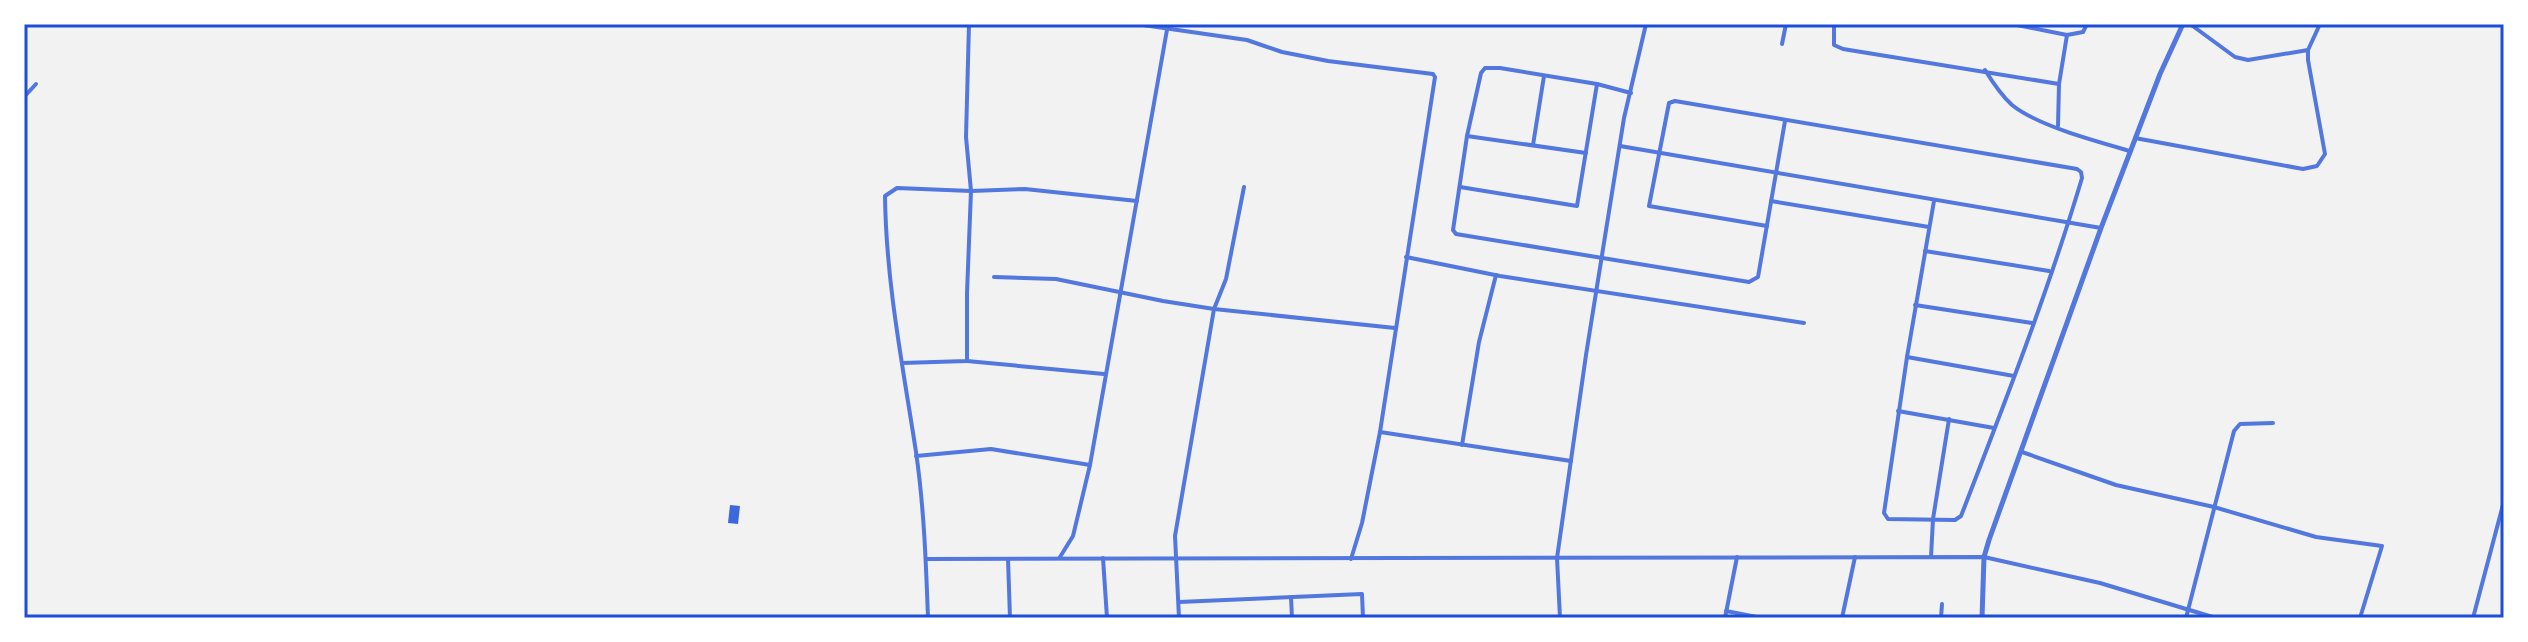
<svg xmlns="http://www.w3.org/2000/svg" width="2528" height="642" font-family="Overpass,sans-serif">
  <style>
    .building { fill: #3d67dc }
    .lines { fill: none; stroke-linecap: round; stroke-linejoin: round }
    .minor { stroke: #5277de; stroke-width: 4 }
    .tertiary { stroke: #5277de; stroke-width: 5 }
    .neatline { fill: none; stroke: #1d4ed8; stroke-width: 3 }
  </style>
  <rect width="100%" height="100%" fill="#f2f2f2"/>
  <path class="building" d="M730 505 740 506 738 524 728 523Z"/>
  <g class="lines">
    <g class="minor">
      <path d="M969 24 966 137 971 191 1025 189 1137 201"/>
      <path d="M1136 24 1247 40 1282 52 1328 61 1433 74 1435 77 1380 432 1362 523 1351 559"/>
      <path d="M1834 24V45L1843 49 2059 84"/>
      <path d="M2012 24 2067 35 2083 32 2087 24"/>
      <path d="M2190 24 2235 57 2248 60 2308 50"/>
      <path d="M1782 44 1786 24"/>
      <path d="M1985 70C1993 83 2001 95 2012 105 2038 126 2098 142 2130 151"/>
      <path d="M1631 93 1597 84 1500 68H1485L1481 73 1467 136 1453 230 1456 234 1749 282 1758 277 1785 121"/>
      <path d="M24 97 36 84"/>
      <path d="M2058 126 2059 84 2067 35"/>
      <path d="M1467 136 1586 153"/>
      <path d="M2135 138 2303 169 2317 166 2325 154 2308 60V50L2320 24"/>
      <path d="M1533 145 1544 76"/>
      <path d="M1620 146 2101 228"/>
      <path d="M1460 187 1577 206 1597 84"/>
      <path d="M1771 201 1929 227"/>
      <path d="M1767 226 1649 206 1669 103 1675 101 2077 169 2081 172 2082 178C2048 292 2004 405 1961 516L1955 520 1888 519 1884 513 1907 357 1934 201"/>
      <path d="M1925 251 2049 271"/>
      <path d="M1406 257 1500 276 1804 323"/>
      <path d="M24 267V277"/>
      <path d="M994 277 1056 279 1163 301 1214 309 1395 328"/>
      <path d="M1915 305 2032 323"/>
      <path d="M1907 357 2014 376"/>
      <path d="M967 361 1104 374"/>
      <path d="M902 363 967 361V293L971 191 897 188 885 196C886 282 903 367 916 452 924 507 926 563 928 618"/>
      <path d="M1898 411 1994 428"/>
      <path d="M1380 432 1571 461"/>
      <path d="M1462 445 1479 342 1496 275"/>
      <path d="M2022 452 2116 485 2214 507 2316 537 2382 546 2360 618"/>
      <path d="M916 456 991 449 1090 465"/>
      <path d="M1060 557 1073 536 1090 465 1168 24"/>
      <path d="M1931 557 1933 519 1949 419"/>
      <path d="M1103 558 1107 618"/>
      <path d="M926 559 1984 557 2100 583 2216 618"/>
      <path d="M1008 559 1010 618"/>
      <path d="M1291 597 1292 618"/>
      <path d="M1179 602 1362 594 1363 618"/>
      <path d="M1726 611 1762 618"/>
      <path d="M1179 618 1175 536 1214 309 1226 279 1244 187"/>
      <path d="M1560 618 1557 558 1586 355 1624 118 1646 24"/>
      <path d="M1725 618 1737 557"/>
      <path d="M1842 618 1855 557"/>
      <path d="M1941 618 1942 604"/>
      <path d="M2186 618 2234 431 2240 424 2273 423"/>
      <path d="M2473 618 2504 501"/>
    </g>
    <path class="tertiary" d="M1982 618 1984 557 1989 540 2101 228 2160 74 2183 24"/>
  </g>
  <rect width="2528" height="642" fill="none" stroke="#ffffff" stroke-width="52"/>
  <rect x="26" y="26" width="2476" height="590" class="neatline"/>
</svg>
